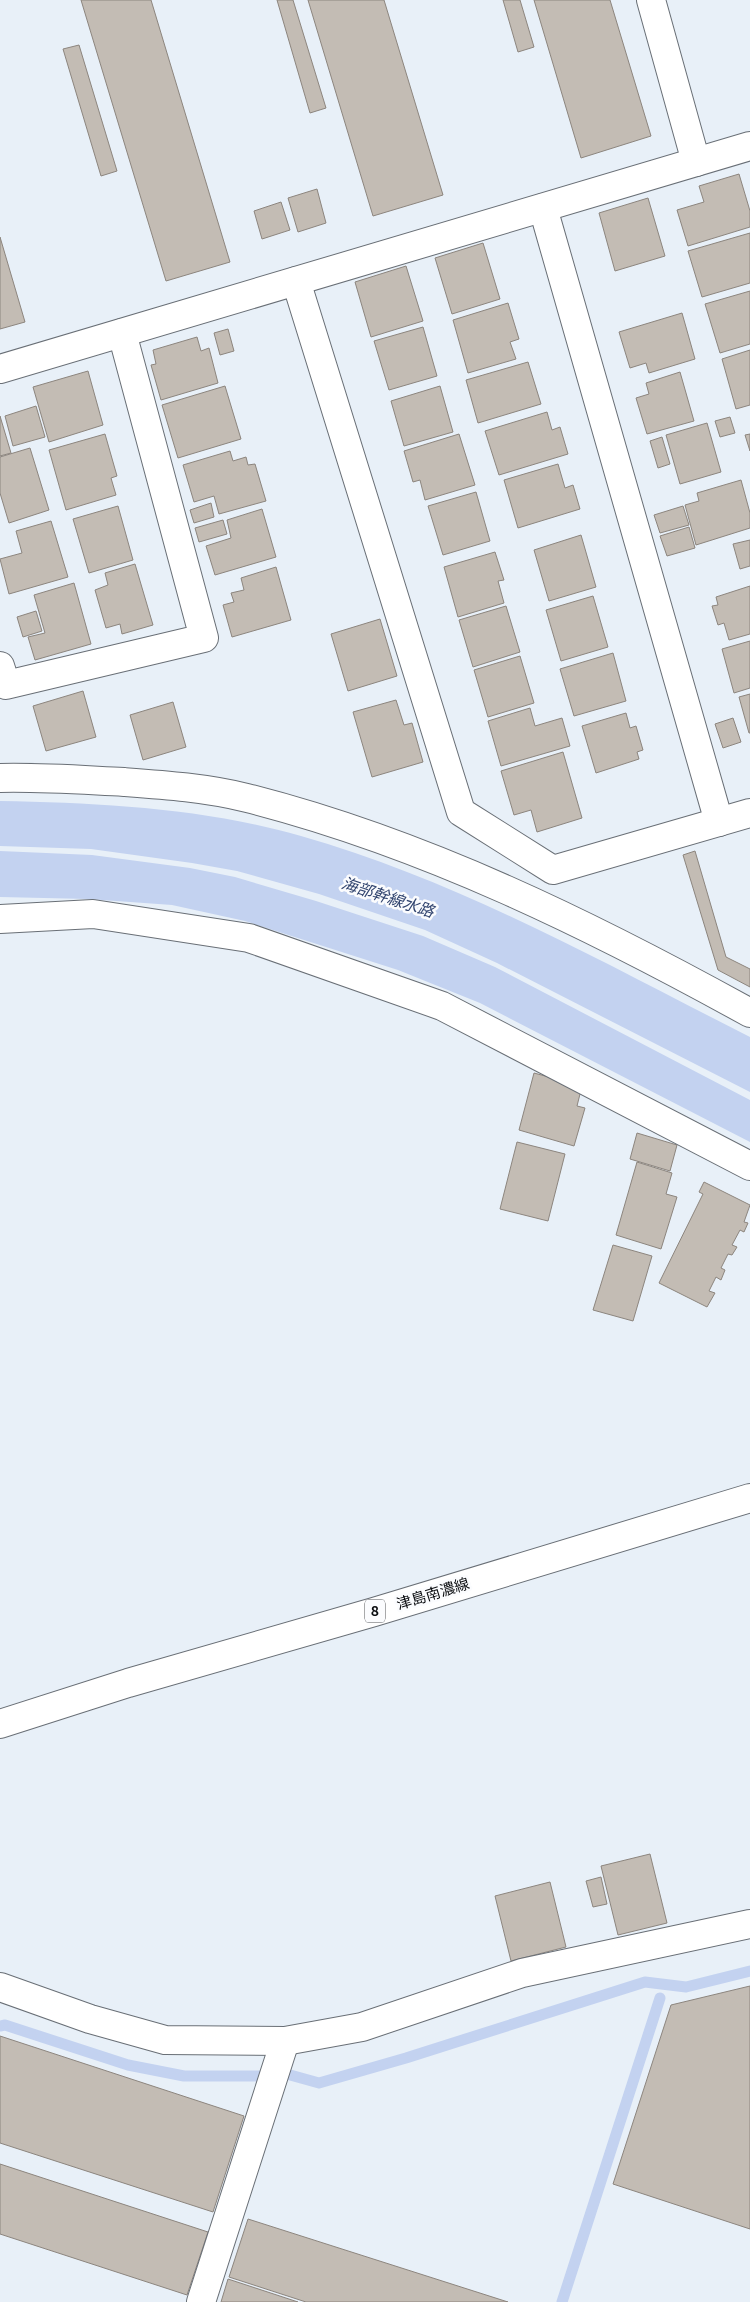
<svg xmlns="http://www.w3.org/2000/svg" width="750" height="2302" font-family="Georgia,'Noto Sans JP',serif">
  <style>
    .water { fill: #c3d2f0 }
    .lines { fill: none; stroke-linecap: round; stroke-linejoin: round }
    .stream { stroke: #c3d2f0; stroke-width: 11 }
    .building { fill: #c3bcb4; stroke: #8c857e }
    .minor-casing { stroke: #696f76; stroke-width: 30 }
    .primary-casing { stroke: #696f76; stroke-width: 30 }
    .minor { stroke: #fff; stroke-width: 28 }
    .primary { stroke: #fff; stroke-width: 28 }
    .labels { text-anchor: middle; stroke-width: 5; stroke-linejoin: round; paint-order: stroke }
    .shield { fill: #fbfcfe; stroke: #525457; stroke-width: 1 }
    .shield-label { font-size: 14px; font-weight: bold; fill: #0a0c0f }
    .street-label { font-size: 15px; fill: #0a0c0f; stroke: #fbfcfe }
    .water-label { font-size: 16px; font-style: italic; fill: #32456f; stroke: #fbfcfe }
  </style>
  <rect width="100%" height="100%" fill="#e8f0f8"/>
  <g class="water">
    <path d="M0 801C101 803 204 808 301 836 459 881 604 963 750 1037V1092L497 963 425 930 319 894 237 871 192 863 91 849 0 846Z"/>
    <path d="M0 851 92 855 190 868 235 877 316 901 423 936 495 967 750 1100V1142L480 1003 398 970 245 921 172 905 88 899 0 897Z"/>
  </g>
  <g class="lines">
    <g class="stream">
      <path d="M0 2026 5 2025 128 2065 184 2076H260"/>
      <path d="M283 2073 319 2083 406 2058 645 1982 686 1987 750 1971"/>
      <path d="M562 2302 660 1998"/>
    </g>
  </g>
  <g class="building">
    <path d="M81 0H151L230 262 166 281Z"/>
    <path d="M277 0H293L326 108 310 113Z"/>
    <path d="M308 0H384L443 195 373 216Z"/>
    <path d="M503 0H520L534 47 518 52Z"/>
    <path d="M534 0H610L651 136 581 158Z"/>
    <path d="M79 45 117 171 101 176 63 49Z"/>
    <path d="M739 174 750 211V227L688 246 677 210 704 202 699 186Z"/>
    <path d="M317 189 326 223 298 232 288 198Z"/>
    <path d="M648 198 665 256 615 271 599 213Z"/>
    <path d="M281 202 290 230 262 239 254 211Z"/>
    <path d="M750 233V283L702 297 688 251Z"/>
    <path d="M0 237 25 322 0 329Z"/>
    <path d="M483 243 500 299 452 314 435 258Z"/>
    <path d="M406 266 423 321 371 337 355 282Z"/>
    <path d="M750 291V344L720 353 705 304Z"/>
    <path d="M508 303 519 339 510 342 516 359 468 373 453 320Z"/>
    <path d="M682 313 695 359 649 373 646 363 630 368 619 332Z"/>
    <path d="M423 327 437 376 389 390 374 341Z"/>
    <path d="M228 329 234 351 220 355 214 333Z"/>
    <path d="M197 337 201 351 209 348 218 383 161 400 151 365 156 364 153 350Z"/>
    <path d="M750 350V405L736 409 722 359Z"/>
    <path d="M528 362 541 404 478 423 466 380Z"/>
    <path d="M88 371 103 425 49 442 33 387Z"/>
    <path d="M680 372 694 421 647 434 636 398 649 394 646 383Z"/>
    <path d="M225 386 241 439 178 458 162 405Z"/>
    <path d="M440 386 453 432 404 446 391 401Z"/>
    <path d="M36 406 45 437 13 446 5 416Z"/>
    <path d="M547 412 552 430 560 427 568 454 499 475 485 431Z"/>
    <path d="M0 416 11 453 0 456Z"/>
    <path d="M730 417 735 433 720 437 715 421Z"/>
    <path d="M707 423 721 472 680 484 666 435Z"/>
    <path d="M105 434 117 476 111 478 116 495 66 510 49 450Z"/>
    <path d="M459 434 475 485 425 500 420 480 413 482 404 451Z"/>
    <path d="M750 434V451L745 435Z"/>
    <path d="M662 437 670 464 658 468 650 441Z"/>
    <path d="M30 448 49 510 9 523 0 493V457Z"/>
    <path d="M230 451 233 461 246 457 248 465 255 464 266 501 219 514 214 496 194 502 183 465Z"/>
    <path d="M558 464 565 488 573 485 580 509 518 528 504 480Z"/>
    <path d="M741 480 750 513V528L696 545 685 505 699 501 697 493Z"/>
    <path d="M476 492 490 541 443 555 428 506Z"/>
    <path d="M211 503 214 517 194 523 190 510Z"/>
    <path d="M118 506 133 560 89 573 73 519Z"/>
    <path d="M683 506 689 525 660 533 654 515Z"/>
    <path d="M262 509 276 557 215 575 206 546 231 538 227 520Z"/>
    <path d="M223 520 227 534 199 542 195 528Z"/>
    <path d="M51 521 68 577 9 594 0 559 22 553 16 531Z"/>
    <path d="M689 527 695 548 667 556 660 536Z"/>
    <path d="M581 535 596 587 549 601 534 550Z"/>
    <path d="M750 540V566L740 569 733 544Z"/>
    <path d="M495 552 504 580 498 581 504 603 458 617 444 567Z"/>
    <path d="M135 564 153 625 122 634 120 624 106 628 95 590 108 585 105 573Z"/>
    <path d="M276 567 291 620 232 637 223 605 234 602 231 593 244 590 241 578Z"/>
    <path d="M74 583 91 644 35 660 28 637 45 633 34 595Z"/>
    <path d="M750 586V634L729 640 724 623 718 625 712 606 718 605 716 597Z"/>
    <path d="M593 596 608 647 561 661 546 610Z"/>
    <path d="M506 606 520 652 473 667 459 620Z"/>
    <path d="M36 611 42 631 23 637 17 617Z"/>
    <path d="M380 619 397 676 348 691 331 634Z"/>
    <path d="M750 641V688L734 693 722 649Z"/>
    <path d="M613 653 626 701 574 716 560 669Z"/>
    <path d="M520 656 534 703 488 717 474 670Z"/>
    <path d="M83 691 96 737 46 751 33 706Z"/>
    <path d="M750 694V733H749L739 697Z"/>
    <path d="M396 700 404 725 412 723 423 762 372 777 353 712Z"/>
    <path d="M173 702 186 747 143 760 130 715Z"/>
    <path d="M530 708 535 726 562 718 570 746 501 766 488 721Z"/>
    <path d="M626 713 630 728 636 726 643 750 637 752 639 759 596 773 582 726Z"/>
    <path d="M733 718 741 742 723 748 715 724Z"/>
    <path d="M563 752 582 818 537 832 531 810 514 815 501 771Z"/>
    <path d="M695 851 726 957 750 969V987L718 970 683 855Z"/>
    <path d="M534 1073 582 1086 577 1106 585 1108 574 1146 519 1130Z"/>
    <path d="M637 1133 677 1145 670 1171 630 1159Z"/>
    <path d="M517 1142 565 1154 548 1221 500 1209Z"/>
    <path d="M637 1162 672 1173 666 1194 677 1197 661 1249 616 1235Z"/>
    <path d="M704 1182 750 1205 744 1222 748 1223 744 1232 740 1230 732 1245 737 1247 732 1255 728 1254 721 1268 725 1270 721 1280 716 1277 709 1291 715 1293 707 1307 659 1283 703 1194 699 1192Z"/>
    <path d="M613 1245 652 1256 633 1321 593 1310Z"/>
    <path d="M650 1854 667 1923 618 1935 601 1866Z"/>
    <path d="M601 1877 607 1904 593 1907 586 1881Z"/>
    <path d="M550 1882 566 1947 511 1961 495 1896Z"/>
    <path d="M750 1986V2229L613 2184 671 2005Z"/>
    <path d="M0 2036 244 2116 213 2212 0 2143Z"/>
    <path d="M0 2164 208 2232 187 2295 0 2234Z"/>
    <path d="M248 2219 508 2302H306L229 2277Z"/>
    <path d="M228 2279 298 2302H221Z"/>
  </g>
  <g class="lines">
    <g class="minor-casing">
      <g id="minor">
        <path d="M651 0 696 162"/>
        <path d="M543 208 719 822"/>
        <path d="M296 281 461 812 553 870 750 813"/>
        <path d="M0 369 750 146"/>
        <path d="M0 666 6 685 204 638 122 333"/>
        <path d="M0 778C42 777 82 780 124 782 165 785 207 788 247 798 424 843 591 925 750 1013"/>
        <path d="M0 919 93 914 249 938 442 1006 750 1166"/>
        <path d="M0 1987 90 2019 165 2040 285 2041 362 2027 522 1973 750 1924"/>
        <path d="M201 2302 285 2041"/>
      </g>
    </g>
    <g class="primary-casing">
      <path id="primary" d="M0 1724 128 1683 374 1612 750 1498"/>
    </g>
    <use href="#minor" class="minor"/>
    <use href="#primary" class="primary"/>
  </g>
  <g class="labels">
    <rect class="shield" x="365" y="1599.5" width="20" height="23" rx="4"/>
    <g class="shield-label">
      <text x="375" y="1616">8</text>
    </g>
    <g class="street-label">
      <text transform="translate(433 1594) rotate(-17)" y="5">津島南濃線</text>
    </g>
    <g class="water-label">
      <text transform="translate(388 897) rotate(18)" y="6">海部幹線水路</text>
    </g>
  </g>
</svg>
